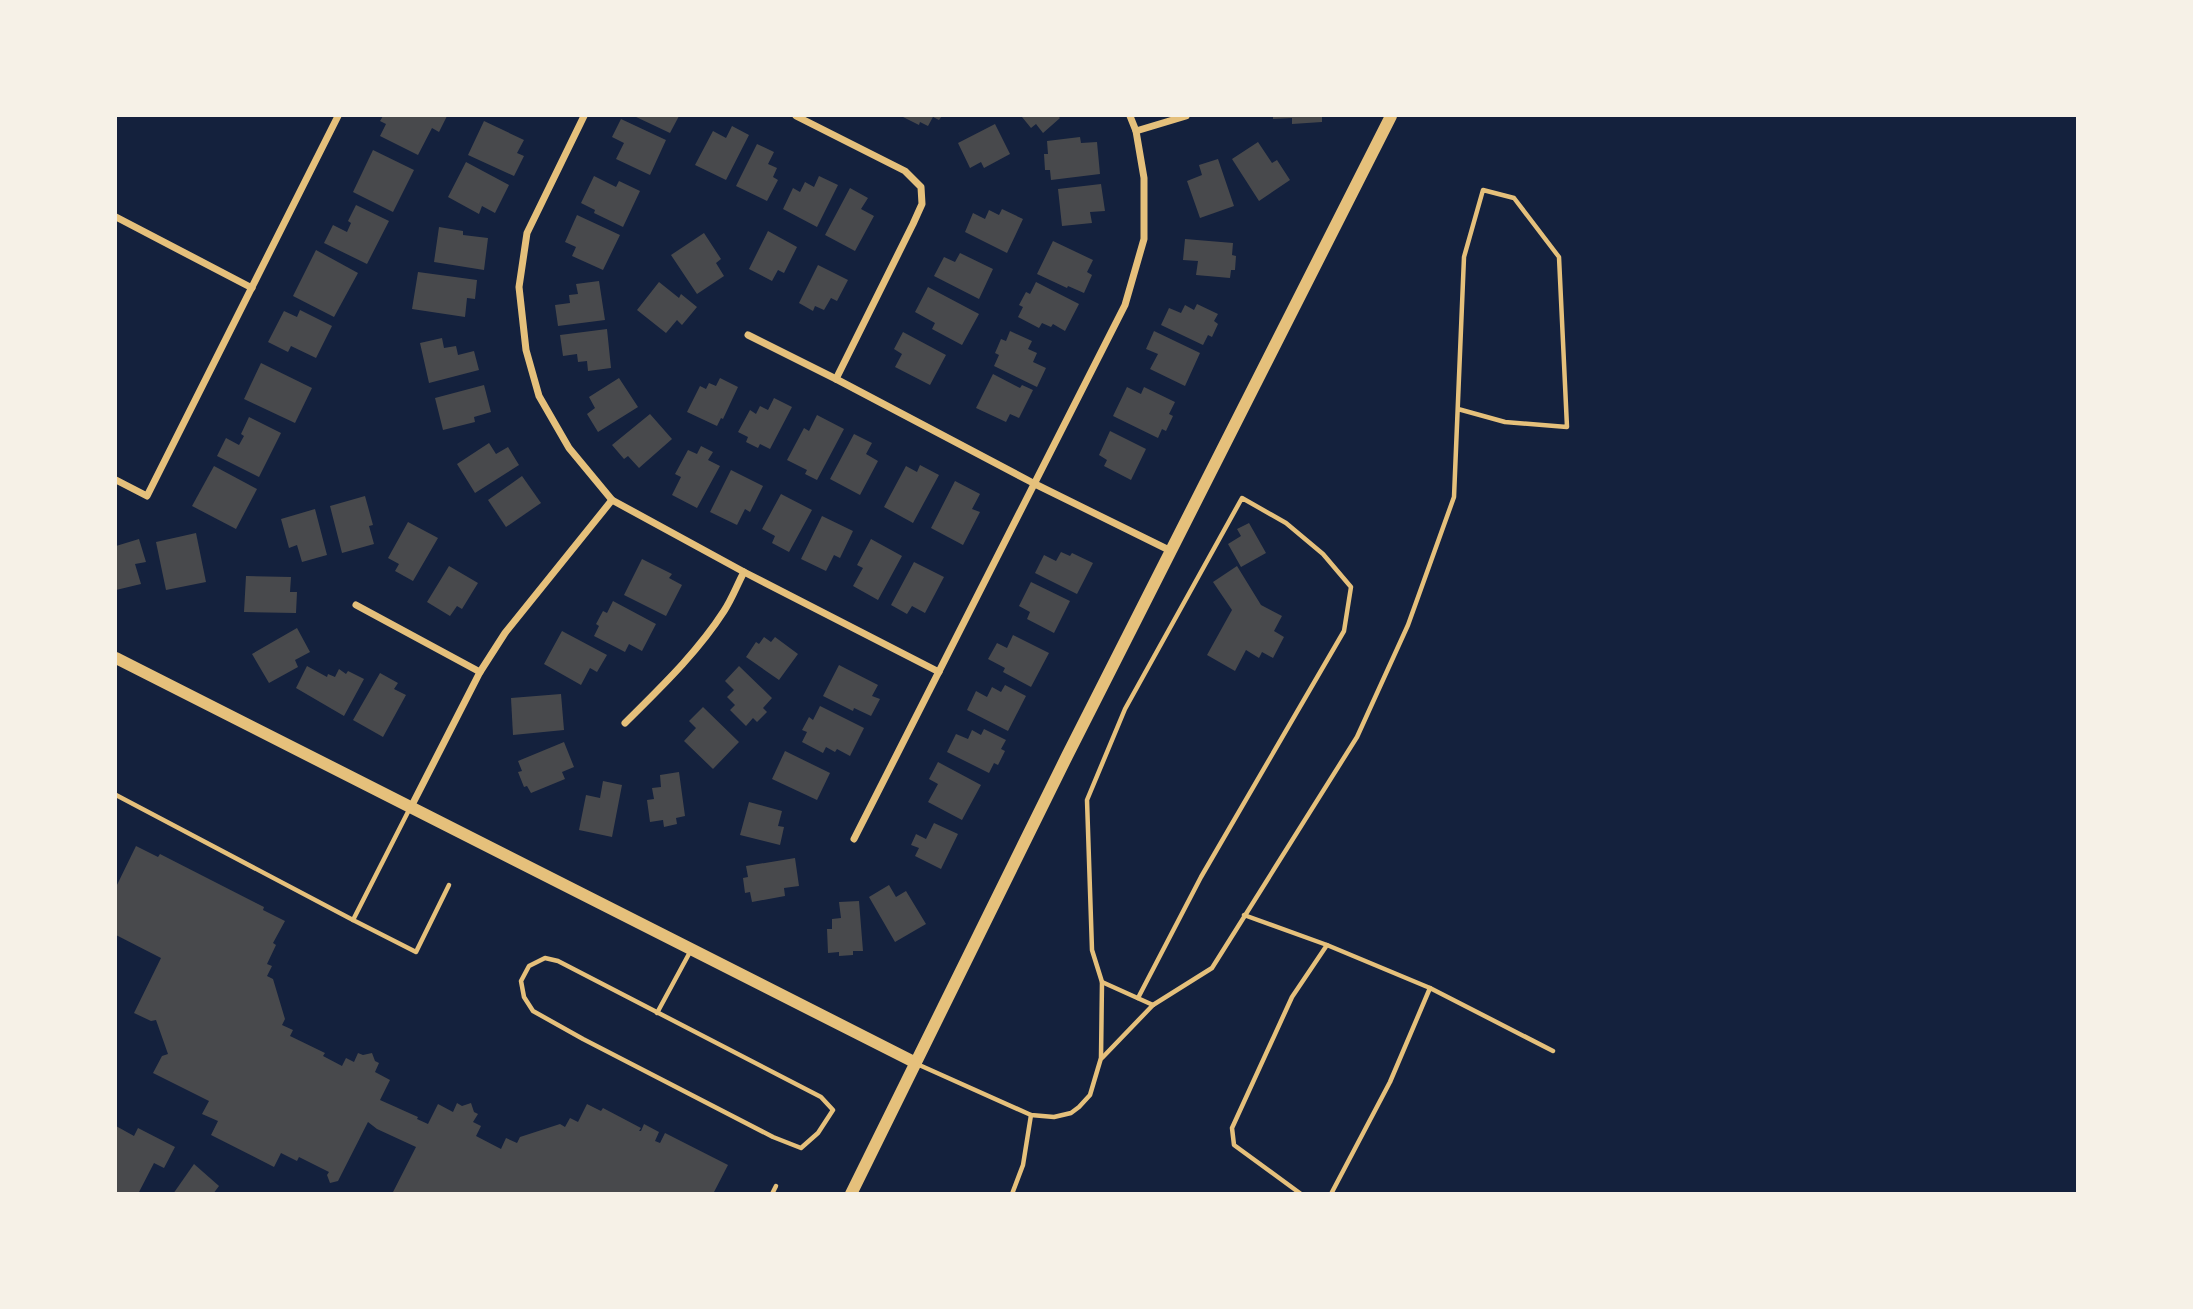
<svg xmlns="http://www.w3.org/2000/svg" width="2193" height="1309" font-family="'Nunito Sans',sans-serif">
  <style>
    .building { fill: #48494c }
    .lines { fill: none; stroke-linecap: round; stroke-linejoin: round }
    .service { stroke: #e5c07b; stroke-width: 4.5 }
    .minor { stroke: #e5c07b; stroke-width: 7 }
    .tertiary { stroke: #e5c07b; stroke-width: 12 }
  </style>
  <rect width="100%" height="100%" fill="#14213d"/>
  <g class="building">
    <path d="M383 116H447L439 132 432 128 418 155 380 136 386 124 380 121Z"/>
    <path d="M634 116H679L670 133Z"/>
    <path d="M901 116H942L939 120 933 117 928 126 920 122 919 125Z"/>
    <path d="M1025 116H1058L1060 118 1043 133 1036 124 1031 128 1022 117Z"/>
    <path d="M1273 116H1322V122L1292 124V118L1273 119Z"/>
    <path d="M621 119 666 140 650 175 616 159 624 143 612 137Z"/>
    <path d="M484 121 524 140 517 153 524 156 514 176 468 155Z"/>
    <path d="M995 124 1010 154 984 168 981 162 970 168 958 143Z"/>
    <path d="M732 126 749 135 726 180 695 165 713 131 726 138Z"/>
    <path d="M1080 137 1081 143 1097 142 1100 174 1051 180 1050 170H1045L1044 154H1048L1047 141Z"/>
    <path d="M1258 142 1272 163 1277 160 1290 180 1259 201 1232 159Z"/>
    <path d="M757 144 774 152 768 164 777 168 773 177 778 180 767 201 736 186Z"/>
    <path d="M373 150 414 170 393 212 353 192Z"/>
    <path d="M1218 159 1234 206 1200 218 1187 181 1202 175 1199 165Z"/>
    <path d="M466 162 509 185 495 213 482 206 479 214 448 197Z"/>
    <path d="M594 176 616 187 619 181 640 191 623 227 594 213 595 210 581 203Z"/>
    <path d="M819 176 838 185 817 227 783 209 793 188 800 192 805 182 814 187Z"/>
    <path d="M1101 184 1105 211 1090 212 1092 223 1062 226 1058 189Z"/>
    <path d="M850 188 868 198 861 209 874 216 855 251 825 235Z"/>
    <path d="M356 205 389 221 367 264 324 243 333 225 347 232 351 223 348 221Z"/>
    <path d="M1002 209 1023 219 1007 253 965 232 973 213 985 219 989 210 999 215Z"/>
    <path d="M577 215 620 235 603 270 572 256 576 247 565 242Z"/>
    <path d="M439 227 463 231V235L488 238 484 270 434 262Z"/>
    <path d="M768 231 797 247 784 273 778 270 772 281 749 269Z"/>
    <path d="M704 233 721 259 716 263 724 276 697 294 671 255Z"/>
    <path d="M1185 239 1233 243 1232 255 1236 256 1235 270H1231L1230 278 1196 275 1198 261 1183 260Z"/>
    <path d="M1053 241 1093 260 1087 272 1092 275 1084 293 1068 286 1067 288 1037 274Z"/>
    <path d="M316 250 358 273 334 317 293 296Z"/>
    <path d="M960 253 993 269 979 299 934 276 944 257 955 262Z"/>
    <path d="M818 265 848 280 837 301 831 298 824 310 815 306 813 311 799 303Z"/>
    <path d="M418 272 477 280 475 299 467 298 465 317 412 309Z"/>
    <path d="M599 281 605 320 558 326 555 305 570 303 569 295 578 294 576 284Z"/>
    <path d="M659 282 679 298 681 294 697 307 682 325 677 320 666 333 637 310Z"/>
    <path d="M1036 282 1079 304 1065 331 1053 324 1051 327 1042 323 1039 328 1018 317 1023 307 1019 305 1026 292 1030 294Z"/>
    <path d="M928 287 979 314 962 345 932 329 935 323 915 312Z"/>
    <path d="M1197 304 1218 314 1214 321 1218 324 1212 337 1208 335 1203 345 1161 325 1169 308 1181 313 1185 305 1194 310Z"/>
    <path d="M300 310 332 326 316 358 291 346 288 352 268 342 284 311 297 317Z"/>
    <path d="M607 329 611 368 588 371 587 361 578 362 577 354 563 356 560 335Z"/>
    <path d="M1010 331 1032 341 1028 349 1037 353 1033 362 1046 368 1037 387 994 366 999 355 995 353 1001 339 1006 341Z"/>
    <path d="M1154 331 1200 353 1185 386 1150 369 1158 354 1146 349Z"/>
    <path d="M903 332 946 355 930 385 895 367 902 354 894 349Z"/>
    <path d="M442 338 444 348 456 346 458 355 474 351 479 370 429 383 420 343Z"/>
    <path d="M261 363 312 388 295 423 244 399Z"/>
    <path d="M993 374 1020 388 1022 385 1033 390 1019 418 1010 414 1006 422 976 408Z"/>
    <path d="M619 378 638 407 598 432 587 414 595 408 589 397Z"/>
    <path d="M720 378 738 387 723 419 721 418 717 426 687 412 700 386 706 389 709 383 716 386Z"/>
    <path d="M484 385 491 412 474 417 475 422 443 430 435 398Z"/>
    <path d="M1127 387 1141 394 1144 387 1175 402 1169 414 1173 416 1166 431 1162 429 1158 438 1113 416Z"/>
    <path d="M774 398 792 407 770 449 760 444 758 448 746 442 748 437 738 432 750 410 756 414 760 406 768 410Z"/>
    <path d="M650 414 672 439 639 468 628 456 624 459 612 445Z"/>
    <path d="M817 415 844 429 817 480 805 474 807 470 787 460 804 428 809 431Z"/>
    <path d="M249 417 281 433 259 477 217 456 226 438 239 445 244 436 241 434Z"/>
    <path d="M1110 431 1146 449 1131 480 1104 466 1107 460 1099 455Z"/>
    <path d="M854 434 872 443 866 454 878 461 860 495 830 479Z"/>
    <path d="M489 443 496 454 508 447 519 465 475 493 457 464Z"/>
    <path d="M701 446 713 452 708 460 720 466 697 508 672 495 681 477 675 474 688 450 697 454Z"/>
    <path d="M920 465 939 475 913 523 884 507 906 466 917 472Z"/>
    <path d="M214 466 257 489 236 529 192 506Z"/>
    <path d="M731 470 763 486 750 512 745 509 737 525 710 512Z"/>
    <path d="M522 476 541 503 506 527 488 500Z"/>
    <path d="M955 481 980 494 972 509 980 512 963 545 931 528Z"/>
    <path d="M781 494 812 510 789 552 772 543 775 536 762 529Z"/>
    <path d="M365 496 373 525 369 526 374 544 342 553 330 506Z"/>
    <path d="M315 509 327 555 302 562 297 545 289 548 281 519Z"/>
    <path d="M822 516 853 531 840 558 834 555 826 571 801 559Z"/>
    <path d="M408 522 438 538 413 581 395 571 399 564 388 558Z"/>
    <path d="M1249 523 1266 553 1241 567 1228 544 1241 536 1237 529Z"/>
    <path d="M196 533 206 582 166 590 156 542Z"/>
    <path d="M139 539 146 562 135 564 141 584 116 590V546Z"/>
    <path d="M871 539 902 556 878 600 853 586 863 568 857 565Z"/>
    <path d="M1061 552 1070 556 1072 553 1093 563 1077 594 1035 573 1044 555 1056 561Z"/>
    <path d="M642 559 672 574 669 578 682 585 666 616 624 595Z"/>
    <path d="M914 562 944 577 925 613 912 606 907 614 891 605Z"/>
    <path d="M449 566 478 583 462 609 457 606 450 616 427 602Z"/>
    <path d="M1237 566 1261 605 1282 616 1274 631 1284 637 1273 658 1262 652 1259 658 1246 650 1235 671 1207 655 1232 610 1213 582Z"/>
    <path d="M246 576 291 577 290 592H297L296 613 244 612Z"/>
    <path d="M1031 582 1070 601 1054 633 1027 619 1030 612 1019 606Z"/>
    <path d="M613 601 656 624 642 651 629 644 625 652 594 636 599 626 596 624 603 611 607 613Z"/>
    <path d="M297 628 310 652 295 660 298 667 269 683 252 654Z"/>
    <path d="M562 631 607 655 597 672 590 668 581 685 544 664Z"/>
    <path d="M1013 635 1049 653 1031 687 1003 672 1005 668 988 659 997 643 1007 648Z"/>
    <path d="M764 637 771 642 775 637 798 654 779 680 746 657 756 642 759 644Z"/>
    <path d="M839 665 878 685 872 696 880 699 871 716 854 708 853 711 823 696Z"/>
    <path d="M307 666 327 677 328 674 335 677 339 669 346 674 348 671 364 679 344 716 296 688Z"/>
    <path d="M739 666 772 698 763 708 767 712 757 722 753 718 746 726 730 710 735 705 727 697 734 690 725 681Z"/>
    <path d="M380 673 398 683 394 689 406 695 383 737 353 720Z"/>
    <path d="M1005 685 1026 696 1008 731 967 710 976 691 987 697 992 687 1001 692Z"/>
    <path d="M561 694 564 730 513 735 511 698Z"/>
    <path d="M820 706 864 728 850 756 837 749 835 752 826 747 823 753 802 742 807 732 802 730 809 717 813 720Z"/>
    <path d="M703 707 739 742 713 769 684 741 696 728 689 721Z"/>
    <path d="M984 729 1006 740 1001 749 1005 751 998 765 994 763 989 773 947 752 956 734 968 739 972 730 981 735Z"/>
    <path d="M564 742 574 767 562 772 565 779 531 793 527 786 524 787 518 772 522 771 518 761Z"/>
    <path d="M785 751 830 773 817 800 772 779Z"/>
    <path d="M938 762 981 785 962 820 928 802 938 784 929 779Z"/>
    <path d="M679 772 685 816 676 818 677 824 664 827 663 820 650 822 647 800 654 799 652 788 661 787 660 775Z"/>
    <path d="M603 781 622 785 612 837 579 830 586 795 600 798Z"/>
    <path d="M749 802 782 811 778 826 784 827 780 845 740 835Z"/>
    <path d="M934 823 958 834 941 869 915 856 919 848 911 845 916 834 926 839Z"/>
    <path d="M136 846 158 857 160 854 264 907 263 910 285 921 273 943 276 945 267 964 272 966 267 976 273 979 285 1019 282 1025 293 1030 290 1036 325 1053 323 1056 342 1066 346 1058 354 1062 358 1053 363 1055 372 1053 375 1061 379 1063 375 1072 390 1080 380 1100 418 1117 417 1119 428 1124 438 1104 453 1112 457 1103 462 1106 471 1103 474 1112 478 1114 473 1122 481 1126 476 1136 501 1149 506 1138 517 1143 520 1137 560 1124 565 1127 570 1118 578 1122 587 1104 601 1111 603 1108 641 1128 639 1131H641L644 1124 659 1132 655 1141 660 1143 665 1133 728 1165 713 1194H392L416 1147 377 1129 368 1122 338 1181 330 1183 327 1175 329 1172 299 1157 297 1161 281 1153 274 1167 211 1135 218 1121 202 1114 209 1101 153 1073 162 1056 168 1054 156 1020 151 1021 134 1013 161 958 116 935V887Z"/>
    <path d="M795 858 799 886 784 888 785 896 752 902 750 892 745 893 743 878 748 877 746 866Z"/>
    <path d="M889 885 896 897 906 891 926 924 895 942 869 897Z"/>
    <path d="M859 901 863 951H853V955L839 956V952L828 953 827 929H832V919L841 918 839 902Z"/>
    <path d="M116 1126 134 1136 138 1128 175 1147 164 1168 154 1163 138 1194H116Z"/>
    <path d="M194 1164 219 1186 213 1194H173Z"/>
  </g>
  <g class="lines">
    <g class="service">
      <path d="M116 795 353 920"/>
      <path d="M410 808 353 920 416 952 449 885"/>
      <path d="M1244 915 1327 945 1430 988 1390 1082 1331 1194"/>
      <path d="M545 958 558 961 821 1097 833 1110 818 1133 801 1148 773 1137 583 1039 533 1011 524 997 521 981 529 966Z"/>
      <path d="M1102 982 1153 1005"/>
      <path d="M1430 988 1553 1051"/>
      <path d="M657 1013 690 952"/>
      <path d="M1102 1058 1153 1005 1212 968 1357 737 1408 625 1454 497 1464 257 1483 190 1514 198 1559 257 1567 427 1505 422 1458 409"/>
      <path d="M917 1064 1031 1115 1054 1117 1071 1113 1079 1107 1090 1095 1101 1058 1102 982 1092 950 1087 800 1125 709 1242 498 1286 523 1323 554 1351 587 1344 631 1201 877 1138 998"/>
      <path d="M772 1194 776 1186"/>
      <path d="M1012 1194 1023 1165 1031 1115"/>
      <path d="M1301 1194 1234 1145 1232 1128 1292 997 1327 945"/>
    </g>
    <g class="minor">
      <path d="M584 116 527 233 519 287 526 350 539 396 569 448 612 500 744 572 939 672"/>
      <path d="M796 116 905 171 921 187 922 204 913 224 836 379"/>
      <path d="M1136 131 1186 116"/>
      <path d="M116 217 252 288"/>
      <path d="M748 335 836 379 1035 484 1171 551"/>
      <path d="M116 480 147 496 338 116"/>
      <path d="M356 605 480 672"/>
      <path d="M625 723C660 688 697 653 724 611 732 599 737 585 744 572"/>
      <path d="M411 807 480 672 505 633 612 500"/>
      <path d="M854 839 1125 305 1144 239V178L1136 131 1130 116"/>
    </g>
    <g class="tertiary">
      <path d="M116 658 916 1063"/>
      <path d="M851 1194 1067 756 1391 116"/>
    </g>
  </g>
  <rect width="2193" height="1309" fill="none" stroke="#f6f1e7" stroke-width="234"/>
</svg>
